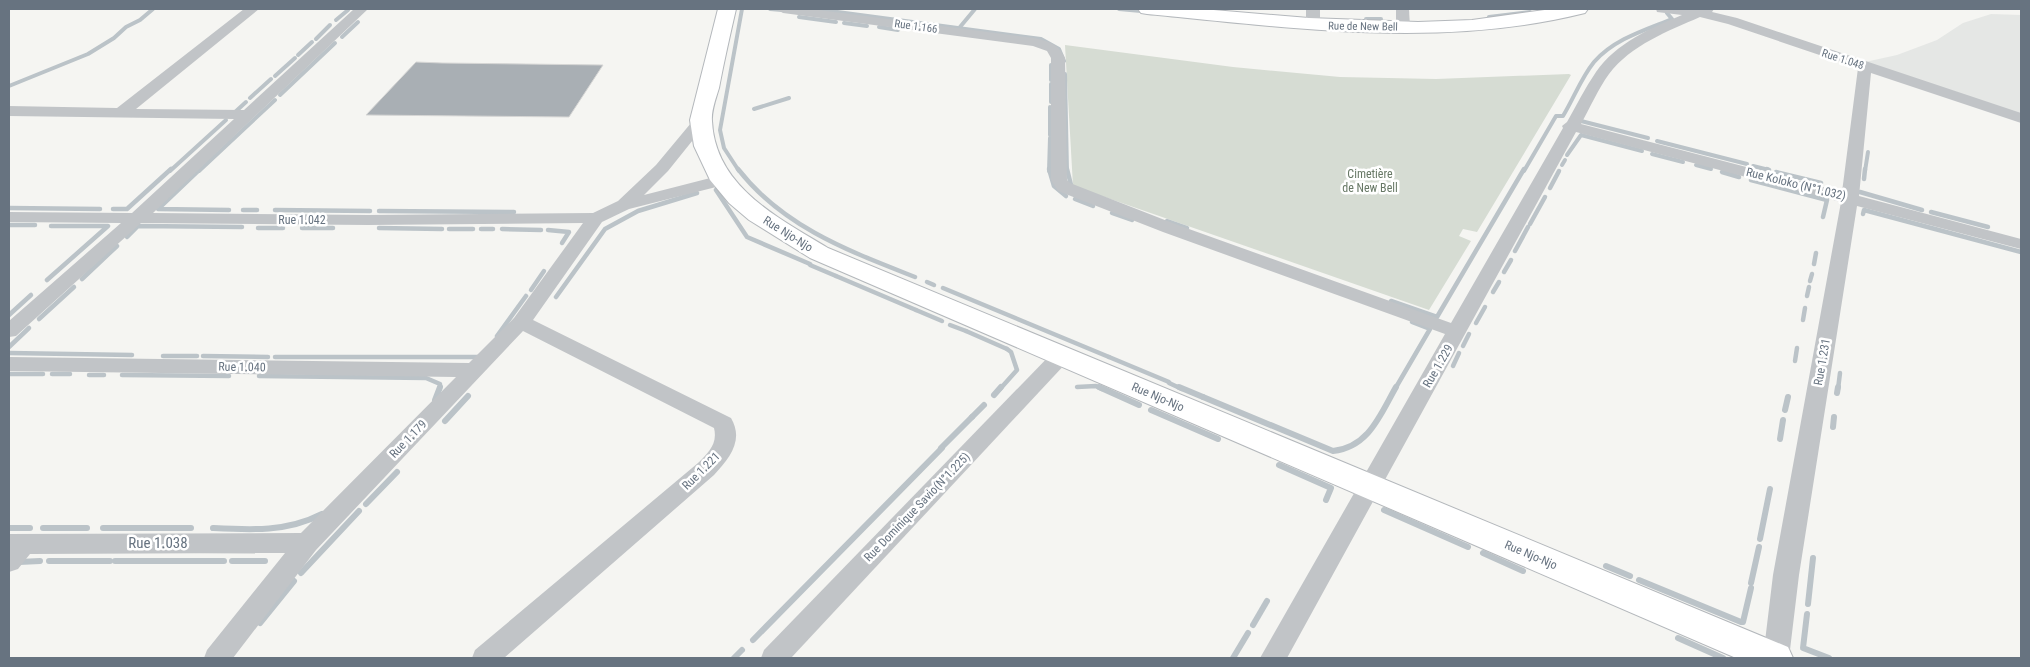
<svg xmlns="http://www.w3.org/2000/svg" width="2030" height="667" font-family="'Roboto Condensed',sans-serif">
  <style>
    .built { fill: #e5e7e5 }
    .green { fill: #d6dcd3 }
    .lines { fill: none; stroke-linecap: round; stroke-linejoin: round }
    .stream-far2 { stroke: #bbc3c8; stroke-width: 4 }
    .stream-far1 { stroke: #bbc3c8; stroke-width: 4.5 }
    .stream { stroke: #bbc3c8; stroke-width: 6 }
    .building { fill: #a9afb4; stroke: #d6d6d5 }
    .secondary-casing { stroke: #b4b8bc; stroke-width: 2 }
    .minor { fill: #c1c4c7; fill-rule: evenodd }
    .secondary { fill: #fff; fill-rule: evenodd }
    .labels { text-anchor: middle; stroke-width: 5; stroke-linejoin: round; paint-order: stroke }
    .far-street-label { font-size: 11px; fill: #677380; stroke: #fff }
    .park-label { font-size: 12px; fill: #677865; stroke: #fff }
    .street-label { font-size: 12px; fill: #677380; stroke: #fff }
    .near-street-label { font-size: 15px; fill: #677380; stroke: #fff }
  </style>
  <rect width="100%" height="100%" fill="#f5f5f2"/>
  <path class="built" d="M1991 14 2021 15V114L1865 62 1897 55 1937 40 1963 23Z"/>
  <path class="green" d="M1065 45 1233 67 1340 77 1436 79 1569 74 1571 75 1477 232 1463 229 1459 236 1471 241 1429 310 1073 186Z"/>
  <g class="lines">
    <g class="stream-far2">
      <path d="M770 9 782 10"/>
      <path d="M815 9 1041 39 1059 49 1064 61"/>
      <path d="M1119 9 1141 11"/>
      <path d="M1203 9 1219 10"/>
      <path d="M799 17 836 22"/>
      <path d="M1489 17 1530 12"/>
      <path d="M1366 19H1381"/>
      <path d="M336 20 348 10"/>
      <path d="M844 23 867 26"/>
      <path d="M879 27 898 30"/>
      <path d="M960 27 975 9"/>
      <path d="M342 37 358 22"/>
      <path d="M316 39 330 25"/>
      <path d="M298 55 312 42"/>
      <path d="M1051 65V80"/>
      <path d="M1065 74 1067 171"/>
      <path d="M275 76 295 58"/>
      <path d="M1051 84V102"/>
      <path d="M9 86 88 54 114 38 126 27 140 20 153 9"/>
      <path d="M280 95 335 43"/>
      <path d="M250 98 271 79"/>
      <path d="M1050 107V135"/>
      <path d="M754 109 789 98"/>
      <path d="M234 113 246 102"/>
      <path d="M1581 121 1648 138"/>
      <path d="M1657 141 1747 164"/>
      <path d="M1652 154 1683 162"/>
      <path d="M1567 155 1581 135 1642 151"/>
      <path d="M1562 165 1565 160"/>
      <path d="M1696 165 1711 169"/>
      <path d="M1753 166 1769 170"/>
      <path d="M170 171 226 120"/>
      <path d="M199 171 275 100"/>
      <path d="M739 171 724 148 720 130 742 9"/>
      <path d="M1049 171 1050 138"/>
      <path d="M1524 171 1556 116H1563C1574 98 1581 78 1594 62 1614 39 1645 30 1672 19L1667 13"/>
      <path d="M1865 171 1868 152"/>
    </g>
    <g class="stream-far1">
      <path d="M200 169 158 209 229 210"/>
      <path d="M738 169C783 227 849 251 915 277"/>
      <path d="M1049 169 1054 186 1066 196"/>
      <path d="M1067 169 1071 185"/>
      <path d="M1767 169 1769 170"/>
      <path d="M1722 172 1739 177"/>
      <path d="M1776 172 1821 183"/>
      <path d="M1864 179 1865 169"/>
      <path d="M1751 180 1827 200 1823 217"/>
      <path d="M1550 188 1559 171"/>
      <path d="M716 190 747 237 810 264"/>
      <path d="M1860 192 1922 210"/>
      <path d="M1075 199 1093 206"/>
      <path d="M9 208 100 209"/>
      <path d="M113 209H127L171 169"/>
      <path d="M243 210H257"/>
      <path d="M275 210 370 211"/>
      <path d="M379 211 514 212"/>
      <path d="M1931 212 1988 227"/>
      <path d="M1112 213 1132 220"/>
      <path d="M1863 214 1864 210 2021 252"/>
      <path d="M1167 221 1187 228"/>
      <path d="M1530 224 1545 197"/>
      <path d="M9 225H35"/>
      <path d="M258 228H283"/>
      <path d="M302 228H333"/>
      <path d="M379 228 442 229"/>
      <path d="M449 229H473"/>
      <path d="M481 229H493"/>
      <path d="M502 229 541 230"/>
      <path d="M548 230 569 232 562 243"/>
      <path d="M127 237 138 226 242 227"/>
      <path d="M1515 251 1528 227"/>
      <path d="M1814 264 1816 253"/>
      <path d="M810 265 836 276"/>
      <path d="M1504 272 1511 260"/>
      <path d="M836 276 916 310"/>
      <path d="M82 279 117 246"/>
      <path d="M47 280 108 226H51"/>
      <path d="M1810 281 1812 274"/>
      <path d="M927 282 934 285"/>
      <path d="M943 288 1109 357"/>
      <path d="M531 290 544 271"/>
      <path d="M1493 292 1499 282"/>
      <path d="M1807 296 1809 287"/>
      <path d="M556 297 605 229 638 211 697 193"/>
      <path d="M1391 301 1437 317 1524 169"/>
      <path d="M916 310 942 321"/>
      <path d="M9 315 31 295"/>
      <path d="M39 319 74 287"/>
      <path d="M1803 320 1805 308"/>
      <path d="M1476 323 1485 307"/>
      <path d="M950 325 966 331"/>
      <path d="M966 331 1007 349"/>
      <path d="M497 336 526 296"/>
      <path d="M1463 346 1469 334"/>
      <path d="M9 347 29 328"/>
      <path d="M9 353 132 355"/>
      <path d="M163 356H197"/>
      <path d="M203 356 268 357"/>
      <path d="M275 357H480"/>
      <path d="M1109 357 1169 382"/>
      <path d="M1795 361 1797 348"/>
      <path d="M1453 366 1459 353"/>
      <path d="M9 374H43"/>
      <path d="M52 374H70"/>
      <path d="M89 375H104"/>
      <path d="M122 375 229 376"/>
      <path d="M259 376 426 378 440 384V389"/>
      <path d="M1169 383 1182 389"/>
      <path d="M1077 387 1096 386 1102 389"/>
      <path d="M1000 389 1017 370 1011 352 1007 349"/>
      <path d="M1395 389 1430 329 1412 322"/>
      <path d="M1838 389 1840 373"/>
    </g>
    <g class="stream">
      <path d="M1099 387 1139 405"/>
      <path d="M1179 387 1203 397"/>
      <path d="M1837 393 1838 387"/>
      <path d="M994 395 1001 387"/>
      <path d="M1203 397 1333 451C1369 447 1380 415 1396 387"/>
      <path d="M435 400 440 387"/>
      <path d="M1151 410 1218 439"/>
      <path d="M1785 410 1788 397"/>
      <path d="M972 417 984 405"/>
      <path d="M445 421 468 396"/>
      <path d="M1833 427 1834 417"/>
      <path d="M1780 439 1783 420"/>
      <path d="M941 448 972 417"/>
      <path d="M1279 465 1331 488 1326 500"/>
      <path d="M366 504 397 472"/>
      <path d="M1384 510 1468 547"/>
      <path d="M9 528H30"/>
      <path d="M43 528H87"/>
      <path d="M103 528H191"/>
      <path d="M213 528C251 530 287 532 322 514"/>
      <path d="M1760 539 1770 489"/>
      <path d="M1483 553 1523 571"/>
      <path d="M49 561H110"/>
      <path d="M115 561H224"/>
      <path d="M232 561H265"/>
      <path d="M19 562 40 561"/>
      <path d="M1606 566 1630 576"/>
      <path d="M301 573 359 511"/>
      <path d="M1639 580 1741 622"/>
      <path d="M1751 583 1759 547"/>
      <path d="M1808 604 1813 558"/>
      <path d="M1807 614 1803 648 1829 658"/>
      <path d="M1743 622 1751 588"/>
      <path d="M260 623 294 581"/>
      <path d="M1253 625 1267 601"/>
      <path d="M1678 638 1723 658"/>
      <path d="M753 640 942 448"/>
      <path d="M734 658 742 650"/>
      <path d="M1233 658 1248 633"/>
    </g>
  </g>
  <path class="building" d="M416 62 442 63 603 65 569 117 366 115Z"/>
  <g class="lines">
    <g class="secondary-casing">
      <g id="secondary">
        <path d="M718 9H736C730 35 724 61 719 88 716 98 711 111 712 121 715 187 779 218 828 248L1788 647 1793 658H1736L810 258 749 220 729 203 710 180 694 146 690 120Z"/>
        <path d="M1138 9H1202L1309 18 1418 22 1472 20 1552 9H1588L1585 13C1442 49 1292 28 1147 14L1141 13Z"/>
      </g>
    </g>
    <g class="minor">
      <path d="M244 9H259L136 109 244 110 354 9H368L153 213 368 215 593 213 618 201 656 165 696 117H706L709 120 668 171 644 195 722 175 728 176 730 180 728 184 629 209 602 222 533 320 731 418C744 440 730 458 714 475L504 658H472L475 650 698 463C708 453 718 444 714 428L523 331 316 550 233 658H204L207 650 285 553 30 554 18 569 9 572V534L301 533 456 377 9 371V357L469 363 514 318 583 223 368 225 141 223 16 336 9 337V321L121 223 9 222V212L132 213 234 119 9 116V106L117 108Z"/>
      <path d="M776 9H811L1034 38C1048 41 1059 44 1065 58L1067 180 1070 183 1175 224 1451 323 1563 128 1562 126 1567 122C1576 106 1585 88 1596 72 1616 43 1651 28 1682 15L1657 12 1656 9H1714L1712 12 1737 18 2021 113V123L1871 73 1859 196 2021 239V249L1857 206 1799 575 1789 658H1763L1773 575 1841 202 1576 132 1287 658H1260L1445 334 1163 232 1058 191 1051 180V58L1047 51 1033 46 783 13ZM1700 17 1728 24 1858 68 1842 192 1581 124C1590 108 1598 89 1609 74 1631 45 1668 31 1700 17Z"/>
      <path d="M1306 9H1320V25L1318 28H1308L1306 25Z"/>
      <path d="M1396 9H1409L1410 27 1408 30H1398L1396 27Z"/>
      <path d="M1061 349 1068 351 1071 356 1068 361 791 658H761L764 650 1054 351Z"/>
    </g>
    <use href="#secondary" class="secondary"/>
  </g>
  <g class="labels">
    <g class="far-street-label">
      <text transform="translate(916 26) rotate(8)" y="4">Rue 1.166</text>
      <text transform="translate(1363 26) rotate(1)" y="4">Rue de New Bell</text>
      <text transform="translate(1843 59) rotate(18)" y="4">Rue 1.048</text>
    </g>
    <g class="park-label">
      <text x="1370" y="178">Cimetière<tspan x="1370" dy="14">de New Bell</tspan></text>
    </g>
    <g class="street-label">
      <text transform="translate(1796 184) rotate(14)" y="4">Rue Koloko (N°1.032)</text>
      <text x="302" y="224">Rue 1.042</text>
      <text transform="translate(788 234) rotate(32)" y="4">Rue Njo-Njo</text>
      <text transform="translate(1822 362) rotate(-80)" y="4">Rue 1.231</text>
      <text transform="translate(1438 366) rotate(-60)" y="4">Rue 1.229</text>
      <text transform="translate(242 367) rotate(1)" y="4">Rue 1.040</text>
      <text transform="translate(1158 397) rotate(23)" y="4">Rue Njo-Njo</text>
      <text transform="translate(408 439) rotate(-46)" y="4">Rue 1.179</text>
      <text transform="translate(701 471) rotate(-45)" y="4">Rue 1.221</text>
      <text transform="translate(917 507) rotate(-46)" y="4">Rue Dominique Savio(N°1.225)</text>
      <text transform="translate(1531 555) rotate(23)" y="4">Rue Njo-Njo</text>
    </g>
    <g class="near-street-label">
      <text x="158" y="548">Rue 1.038</text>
    </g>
  </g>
  <rect width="2030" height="667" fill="none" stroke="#677380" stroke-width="20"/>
</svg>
